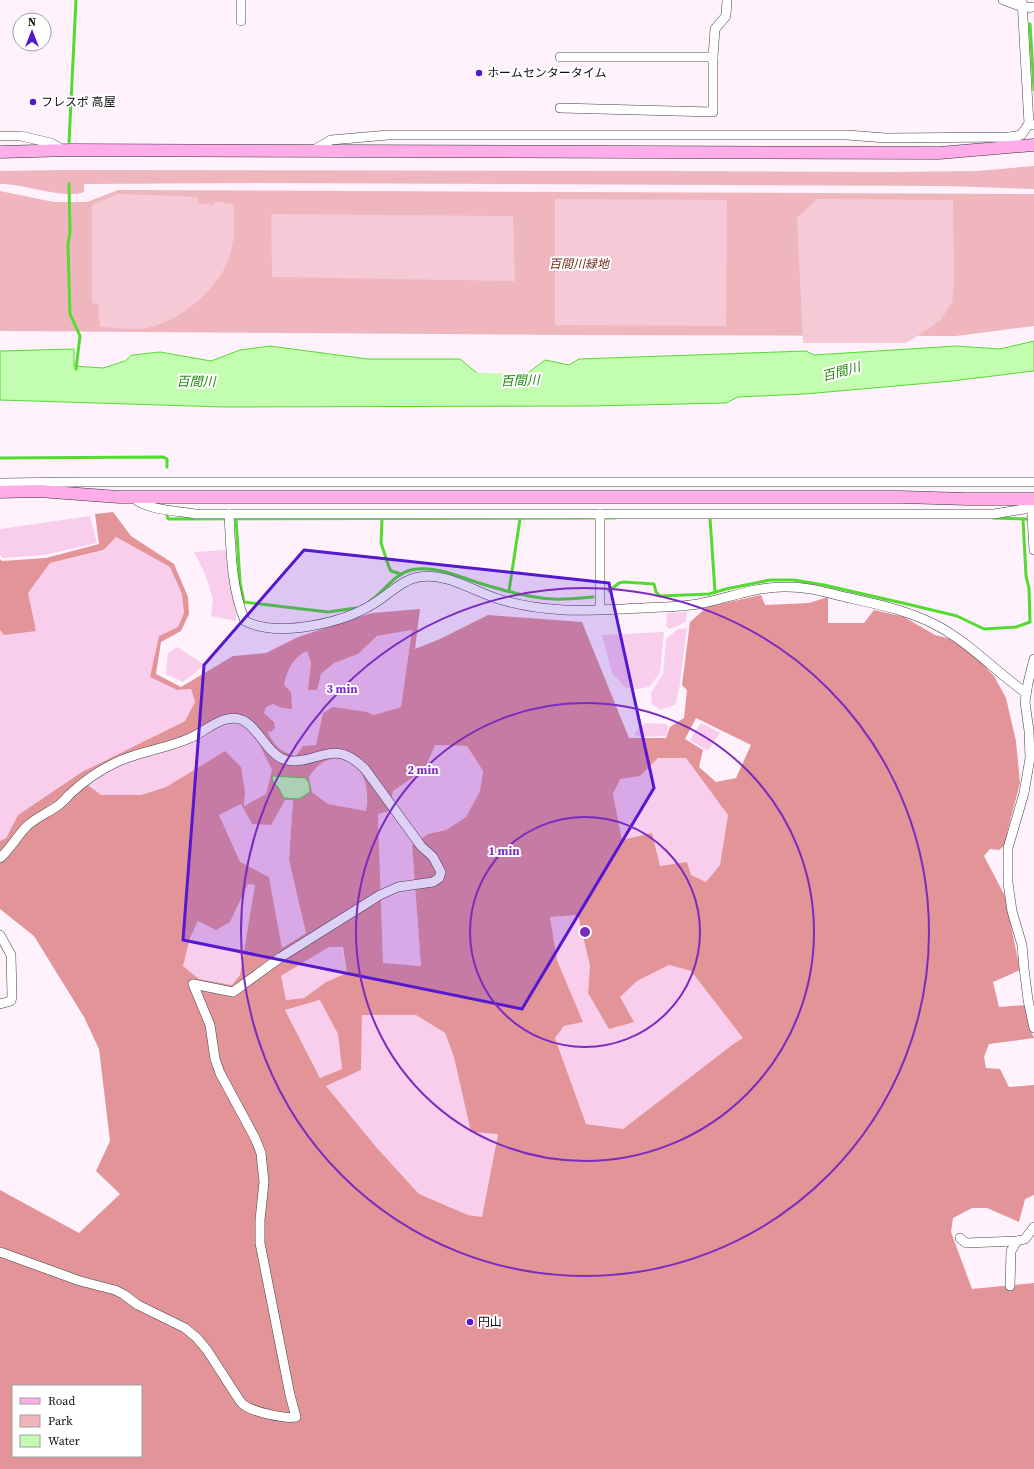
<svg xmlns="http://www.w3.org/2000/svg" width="1034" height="1469" font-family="'Source Serif 4','Noto Sans JP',serif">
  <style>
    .farmland { fill: #f9ceec }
    .green { fill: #efb6be }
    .forest { fill: #e29498; fill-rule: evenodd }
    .pitch { fill: #f5c9d5 }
    .water { fill: #c2fdb0; stroke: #53dc2f }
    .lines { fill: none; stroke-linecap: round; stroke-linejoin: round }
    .stream { stroke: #53dc2f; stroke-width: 3 }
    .river { stroke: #c2fdb0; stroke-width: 17 }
    .street-casing { stroke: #434343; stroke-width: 10 }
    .secondary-casing { stroke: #323232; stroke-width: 13 }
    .street { stroke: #fff; stroke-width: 9 }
    .secondary { stroke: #ffade8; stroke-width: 12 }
    .marked { fill: #5617d1; fill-opacity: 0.2; stroke: #5617d1; stroke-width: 3; stroke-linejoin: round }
    .ring { fill: none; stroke: #7b2cbf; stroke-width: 2 }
    .poi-dot { fill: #5617d1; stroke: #fff; stroke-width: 1.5 }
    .labels { text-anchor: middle; stroke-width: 4; stroke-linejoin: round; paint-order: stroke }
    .poi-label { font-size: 12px; fill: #101010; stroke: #fff; text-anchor: start }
    .park-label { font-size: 12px; font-style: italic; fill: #702817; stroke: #fff }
    .water-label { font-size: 13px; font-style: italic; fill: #21890b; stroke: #fff }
    .centre { fill: #7b2cbf; stroke: #fff; stroke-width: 2 }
    .ring-label { font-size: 12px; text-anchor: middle; font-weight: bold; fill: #7b2cbf; stroke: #fff; stroke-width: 4; stroke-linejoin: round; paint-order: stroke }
  </style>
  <rect width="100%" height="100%" fill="#fff2fd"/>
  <g class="farmland">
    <path d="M90 516 97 543 44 555 2 558 0 554V529Z"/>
    <path d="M116 537 170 567 182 594 184 613 178 627 159 636 150 677 177 690 191 689 195 702 185 721 82 772 18 815 6 838 0 841V630L4 635 28 593 50 563 104 551Z"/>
    <path d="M226 550 236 607V621L211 616 213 599 205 574 194 552Z"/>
    <path d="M687 612 686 621 676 627 669 629 666 625 667 613Z"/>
    <path d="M687 628 679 690 675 705 660 710 652 704 651 693 663 674 666 639 678 629Z"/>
    <path d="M412 630 401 707 374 715 367 712 323 714 316 745 297 756 284 752 276 745 268 733 274 722 264 713 265 707 273 704 282 708 284 685 287 670 299 654 307 651 311 662 308 690 321 674 334 663 358 654 377 636Z"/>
    <path d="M664 632 660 673 649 687 637 689 626 688 612 673 602 635Z"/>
    <path d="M177 647 205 665 183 682 166 674 168 653Z"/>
    <path d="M239 721 256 738 272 770 266 794 244 806 245 792 225 751 166 787 141 795H101L88 785 98 776 131 760 219 725Z"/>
    <path d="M646 723 666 724 668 727 666 736 641 737 634 735 639 727Z"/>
    <path d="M701 723 720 733 708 751 690 740Z"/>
    <path d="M435 745 467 746 483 771 480 791 466 817 446 830 428 834 412 845 421 966 383 963 378 814 390 811 393 791 425 769Z"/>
    <path d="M335 758 346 759 355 765 362 774 367 787 366 811 328 804 312 792 309 777 315 769 325 760Z"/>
    <path d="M658 758H686L728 815 720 865 706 882 660 866 622 840 613 794 619 779 640 776Z"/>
    <path d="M285 800H293L289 860 306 933 282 948 269 877 240 863 218 815 241 804 252 824Z"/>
    <path d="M248 884 255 885 240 975 233 985 199 979 183 966 190 938 198 921 230 922Z"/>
    <path d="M578 915 590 966 588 993 619 997 637 981 669 965 691 971 744 1038 732 1045 623 1129 586 1124 555 1038 564 1026 583 1022 557 960 550 917Z"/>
    <path d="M329 947H342L347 973 326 982 304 998 286 1000 281 976Z"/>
    <path d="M321 1000 338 1034 342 1069 320 1078 285 1010Z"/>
    <path d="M362 1015H416L445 1033 454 1057 498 1134 482 1217 468 1215 419 1194 377 1148 326 1086 361 1070Z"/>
  </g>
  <g class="green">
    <path d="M1034 166V189L947 186 252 183 84 184V192C64 200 23 183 0 184V171L60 170 674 171 892 172 977 171Z"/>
    <path d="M118 190 1034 194V326L956 336 570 335 0 331V191L54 202H87Z"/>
  </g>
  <path class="forest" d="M113 512 131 536 174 564 188 597 189 614 181 631 161 642 156 674 181 687 233 656 266 653 298 637 372 613 420 609 415 649 440 639 488 615 582 622 629 738H666L670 727 684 718 687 690 682 685 690 622 707 607 761 595 765 605 809 603 828 597V623H864L874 610 904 617 935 635 951 639 973 654 994 676 1006 698 1016 741 1020 783 1008 829 1005 845 999 850 990 849 984 856 1005 896 1020 970 993 982 999 1007 1025 1005 1029 1026 1034 1038 989 1044 984 1057 986 1068 1000 1069 1009 1087 1034 1085V1195L1025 1199 1019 1222 987 1208H972L953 1218 951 1232 972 1289 1034 1283V1469H0V1190L79 1233 120 1194 96 1171 110 1141 99 1049 84 1017 34 936 0 909V841L6 838 18 815 82 772 185 721 195 702 191 689 177 690 150 677 159 636 178 627 184 613 182 594 170 567 116 537 104 550 50 563 28 593 36 631 4 635 0 630V559L2 561 46 558 99 544 95 514ZM412 630 401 707 374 715 367 712 333 707 323 713 316 745 303 746 296 756C280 751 277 748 268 733L269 731 271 732 275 728 274 722 264 713 266 707 273 704 282 708 292 709 291 692 284 685C287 670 293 657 307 651L311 662 308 690H317L321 674 334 663 358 654 377 636ZM696 718 751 745 736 778 716 782 699 767 703 750 685 739ZM229 721 246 725 256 738 272 770 266 794 244 806 245 792 241 767 225 751 166 787 141 795H101L88 785 105 772ZM435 745 467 746 483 771 480 791 466 817 446 830 428 834 412 845 421 966 383 963 378 814 390 811 393 791 425 769ZM335 758C364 762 370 785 366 811L328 804 312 792 309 777C317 766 321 761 335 758ZM658 758H686L728 815 720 865 706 882 691 875 687 862 660 866 652 833 622 840 613 794 620 779 640 776ZM285 800H293L289 860 306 933 282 948 269 877 240 862 219 815 241 804 252 824 271 825ZM248 884 255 885 240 975 232 985 199 979 183 966 190 938 198 921 216 930 230 922ZM578 915 590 966 588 993 609 1029 634 1022 620 997 637 981 669 965 691 971 743 1038 732 1045 623 1129 586 1124 555 1038 564 1026 583 1022 557 960 550 917ZM329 947H343L347 973 326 982 304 998 286 1000 281 976ZM320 1000 338 1034 342 1069 320 1078 285 1010ZM362 1015H416L445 1033 454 1057 471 1132 498 1134 482 1217 468 1215 419 1194 377 1148 326 1086 361 1070ZM13 1386H141V1456H13Z"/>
  <g class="pitch">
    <path d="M118 194 182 196 198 198V203L214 205 215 201 233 204C235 224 235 243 228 261 216 290 181 320 151 327 134 331 117 328 100 327L98 304 92 303V206L94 204Z"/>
    <path d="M555 199 727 200 726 326 555 325Z"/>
    <path d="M817 199 953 200 954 285 952 303 940 321 911 340 905 343H803L797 218Z"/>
    <path d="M271 214 513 216 515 281 272 277Z"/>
  </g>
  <g class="water">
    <path d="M1034 341V371L952 381 805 394 738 397 726 403 593 406 223 407 0 400V351L74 349V366L103 368 125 361 132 355 160 352 211 361 240 350 270 346 368 359H460L494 387H509L545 360 569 365 579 359 806 351 814 355 956 346 1000 349Z"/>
    <path d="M272 776 306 778 309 783 310 792 299 799 284 798 278 787 273 782Z"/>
  </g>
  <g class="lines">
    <g class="stream">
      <path d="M1030 24 1034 90"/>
      <path d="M69 142 76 0"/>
      <path d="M69 184 70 232 68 244 70 314 80 336 76 369"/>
      <path d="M0 458 163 457 167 459V467"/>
      <path d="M167 515 168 519 616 518"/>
      <path d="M710 518 715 592"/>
      <path d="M992 518 1027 519"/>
      <path d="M236 519 240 582 244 602 328 612 356 608"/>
      <path d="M382 519 381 543 389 567 391 571 401 574"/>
      <path d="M509 591 520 519"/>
      <path d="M609 591 619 583 624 582 654 584 656 592 660 596 709 594 726 589 770 580H794L824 585 907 604 957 616 984 629 1016 627 1030 622 1029 588 1026 576 1023 519"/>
      <path d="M370 601C384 592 394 574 411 570 434 565 458 576 479 583 496 588 512 593 529 596 553 601 569 599 593 597"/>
    </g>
    <path class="river" d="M464 381 507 382 542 380"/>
    <g class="street-casing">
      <g id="street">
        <path d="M241 0V21"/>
        <path d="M1003 0C1013 3 1024 9 1034 7"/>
        <path d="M1022 0 1029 124"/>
        <path d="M560 57H713"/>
        <path d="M560 108 713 112V57L715 29 726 16 727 0"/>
        <path d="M0 136H21L51 143 63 150"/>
        <path d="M1010 137 1021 135 1029 124 1034 125"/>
        <path d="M312 151 331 140 388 135H847L886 138 1010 137 1022 146"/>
        <path d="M0 483 77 482H1034"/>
        <path d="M133 497C144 510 179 511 195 514H994L1024 509 1031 504"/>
        <path d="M1031 500 1034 550"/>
        <path d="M229 514C231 549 231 588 245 621 278 638 343 623 373 604 387 596 403 579 419 577 449 572 475 593 502 600 522 606 544 609 564 610 591 611 617 609 644 608 661 607 680 607 698 604 726 599 754 587 783 587 804 586 825 592 845 597 876 604 907 610 936 625 970 643 995 671 1026 693"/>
        <path d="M600 514V609"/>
        <path d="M1034 659 1028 683 1025 702 1029 731 1030 758 1024 793 1008 848V883L1012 911 1022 945 1024 968 1028 1000 1034 1028"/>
        <path d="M0 858C10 849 16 838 25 828 35 817 49 813 60 804 64 801 67 797 70 794 84 781 98 771 115 763 139 751 166 749 190 738 205 732 224 712 242 720 258 726 267 755 286 760 305 765 328 748 345 755 353 758 359 763 365 769L421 846 433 857 441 872 439 878 433 882 398 887 380 895 281 957 233 992 193 984 210 1025 215 1059 220 1073 255 1138 261 1153 264 1182 260 1220V1243L290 1395 296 1417C284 1419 254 1412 244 1405 242 1404 240 1401 238 1398L207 1350 197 1338 185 1328 138 1305 123 1294 115 1290 80 1281 0 1252"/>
        <path d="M0 935 11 955 12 996 11 1001 0 1004"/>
        <path d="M960 1238 966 1243 1017 1241 1025 1239 1034 1227"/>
        <path d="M1010 1286 1011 1251 1017 1241"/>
      </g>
    </g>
    <g class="secondary-casing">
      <g id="secondary">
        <path d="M0 152 71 150 939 153 1034 145"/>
        <path d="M0 492 39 491 119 497H901L967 499H1034"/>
      </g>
    </g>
    <use href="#street" class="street"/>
    <use href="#secondary" class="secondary"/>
  </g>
  <path class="marked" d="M304 550 609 583 654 788 522 1009 183 940 204 665Z"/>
  <g class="ring">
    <circle cx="585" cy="932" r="115"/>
    <circle cx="585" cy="932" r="229"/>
    <circle cx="585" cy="932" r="344"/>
  </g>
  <g class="poi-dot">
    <circle cx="479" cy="73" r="4"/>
    <circle cx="33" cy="102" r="4"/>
    <circle cx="470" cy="1322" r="4"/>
  </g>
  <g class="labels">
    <g class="poi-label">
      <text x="487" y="77">ホームセンタータイム</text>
      <text x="41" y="106">フレスポ 高屋</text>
      <text x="478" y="1326">円山</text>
    </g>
    <g class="park-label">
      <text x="579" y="268">百間川緑地</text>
    </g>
    <g class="water-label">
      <text transform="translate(841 371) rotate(-15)" y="5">百間川</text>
      <text transform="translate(520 380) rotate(-2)" y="5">百間川</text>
      <text x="196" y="386">百間川</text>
    </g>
  </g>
  <circle cx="585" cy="932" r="6" class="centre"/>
  <g class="ring-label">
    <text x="342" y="693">3 min</text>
    <text x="423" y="774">2 min</text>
    <text x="504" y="855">1 min</text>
  </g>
  <rect x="12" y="1385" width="130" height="72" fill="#ffffff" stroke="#9f9f9f"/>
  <rect x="20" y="1398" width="20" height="6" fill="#ffade8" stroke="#9f9f9f"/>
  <text x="48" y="1405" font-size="12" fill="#101010">Road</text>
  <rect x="20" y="1415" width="20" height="12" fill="#efb6be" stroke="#9f9f9f"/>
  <text x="48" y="1425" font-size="12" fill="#101010">Park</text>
  <rect x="20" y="1435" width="20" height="12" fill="#c2fdb0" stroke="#9f9f9f"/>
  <text x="48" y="1445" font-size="12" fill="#101010">Water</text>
  <g transform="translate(32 32)"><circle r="19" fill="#ffffff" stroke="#9f9f9f"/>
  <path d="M0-3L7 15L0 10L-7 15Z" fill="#5617d1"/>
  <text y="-6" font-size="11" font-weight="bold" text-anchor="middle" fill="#101010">N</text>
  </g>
</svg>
